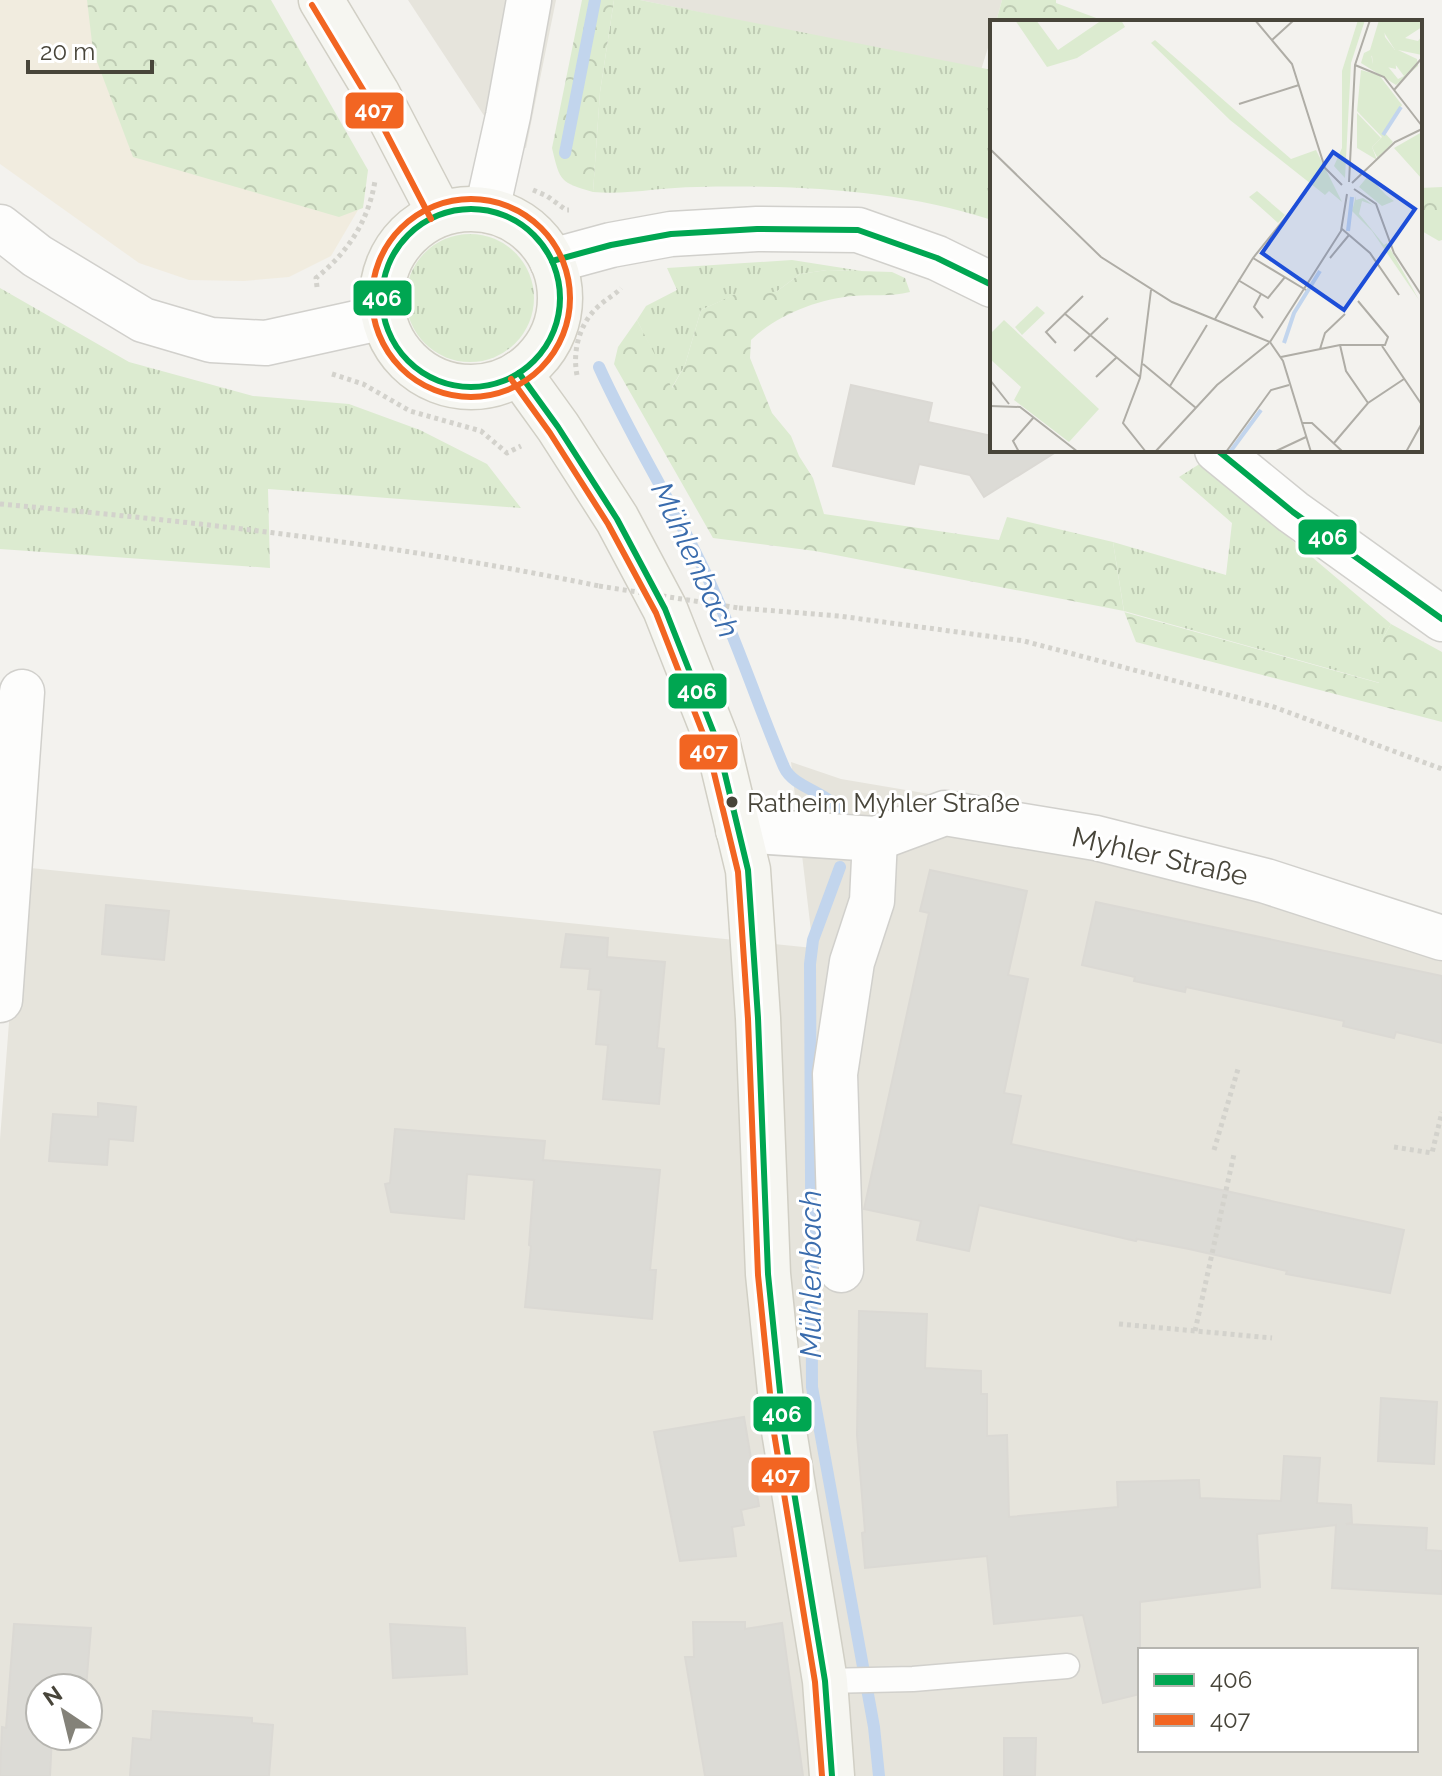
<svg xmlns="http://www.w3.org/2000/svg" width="1442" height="1776" font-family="Raleway,sans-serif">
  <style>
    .residential { fill: #e6e4dc; fill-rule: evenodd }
    .commercial { fill: #f1ecdf }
    .grass { fill: url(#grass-tufts) }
    .forest { fill: url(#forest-crowns) }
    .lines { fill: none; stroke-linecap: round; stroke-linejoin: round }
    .stream { stroke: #c2d5ed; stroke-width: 12 }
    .building { fill: #dcdbd6; stroke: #dbd9d4; stroke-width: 2 }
    .service-casing { stroke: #d1d0cc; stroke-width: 27 }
    .minor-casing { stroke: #d1d0cc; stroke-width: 47 }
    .tertiary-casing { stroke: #d1d0cc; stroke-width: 47 }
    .secondary-casing { stroke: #d1cfc5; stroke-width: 47 }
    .path { stroke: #d3d2cc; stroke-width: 5; stroke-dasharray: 4 4; stroke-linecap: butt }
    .service { stroke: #fdfdfc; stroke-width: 24 }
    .minor { stroke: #fdfdfc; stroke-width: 44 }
    .tertiary { stroke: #fdfdfc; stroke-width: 44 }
    .secondary { stroke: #f6f6f1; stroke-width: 44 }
    .path-bridge { stroke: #d3d2cc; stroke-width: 5; stroke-dasharray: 4 4; stroke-linecap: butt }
    .bus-1-casing { stroke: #fff; stroke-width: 12 }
    .bus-2-casing { stroke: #fff; stroke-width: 12 }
    .bus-1 { stroke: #00a651; stroke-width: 6 }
    .bus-2 { stroke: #f26522; stroke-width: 6 }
    .bus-dot { fill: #48453a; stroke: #fff; stroke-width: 3 }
    .labels { text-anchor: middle; stroke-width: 6; stroke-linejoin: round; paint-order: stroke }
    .bus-label { font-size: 26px; fill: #48453a; stroke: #fff; text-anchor: start }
    .street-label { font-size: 28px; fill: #48453a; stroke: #fff }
    .water-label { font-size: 30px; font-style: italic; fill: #3a6cad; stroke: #fff }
    .inset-river { fill: none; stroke: #c2d5ed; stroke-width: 4 }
    .inset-road { fill: none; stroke: #afada6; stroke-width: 2 }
    .view { fill: #1d4ed8; fill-opacity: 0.15; stroke: #1d4ed8; stroke-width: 4 }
    .inset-edge { fill: none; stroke: #48453a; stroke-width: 4 }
    .line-badge { stroke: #fff; stroke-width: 3 }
    .badge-label { font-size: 22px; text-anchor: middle; font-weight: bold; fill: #fff }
  </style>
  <defs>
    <pattern id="grass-tufts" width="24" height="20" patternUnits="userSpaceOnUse" patternTransform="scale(2)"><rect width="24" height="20" fill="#dcebd0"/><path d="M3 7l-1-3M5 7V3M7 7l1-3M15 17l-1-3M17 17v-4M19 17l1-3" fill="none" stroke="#becbb3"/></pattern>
    <pattern id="forest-crowns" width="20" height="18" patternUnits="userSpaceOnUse" patternTransform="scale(2)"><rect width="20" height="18" fill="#dcebd0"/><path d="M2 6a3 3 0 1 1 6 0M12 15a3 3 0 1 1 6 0" fill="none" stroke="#becbb3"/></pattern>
  </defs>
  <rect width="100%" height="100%" fill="#f3f2ee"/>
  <g class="residential">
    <path d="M408 0H556L526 148 504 146Z"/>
    <path d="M640 0H1002L996 22H992V35L981 70Z"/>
    <path d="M791 762 841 779 1101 823 1442 921V1776H0V1139L21 867 813 948ZM1140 1650H1416V1750H1140ZM40 1688H88V1736H40Z"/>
  </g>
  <path class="commercial" d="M0 0H269L361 169 358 210 331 256 289 277 244 281 189 280 139 263 0 164Z"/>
  <g class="grass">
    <path d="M614 0H640L992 70V220C896 189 796 185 697 187 662 187 628 195 593 192L600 92Z"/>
    <circle cx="470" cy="298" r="64"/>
    <path d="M792 260 862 271 827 270 800 274 776 292H741L701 310 685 365 671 389 637 320 646 306 677 290 667 268Z"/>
    <path d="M0 288 129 362 253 396 349 404 420 430 487 464 521 508 268 489 270 568 0 549Z"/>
    <path d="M1201 463 1391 624 1380 643V683L1124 611 1113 542 1226 575 1232 523 1179 477Z"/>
  </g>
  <g class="forest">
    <path d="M87 0H271L368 170 363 208 339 217 133 157 93 51Z"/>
    <path d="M582 0H614L600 92 593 192C560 182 560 182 552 148Z"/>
    <path d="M1002 0H1056V3L1107 22H996Z"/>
    <path d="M1442 187V240L1439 241 1420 230V188Z"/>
    <path d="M827 270 892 272 905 278 910 292C890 297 873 294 853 296 818 299 777 315 751 340L750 358 772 413 791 436 799 456 813 478 824 514 999 540 1007 517 1113 542 1124 612 1379 683 1380 643 1391 624 1442 652V722L1136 642 1124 611 815 551 713 538 614 364 618 347 637 320 672 388 685 365 701 310 742 291 776 292 800 274Z"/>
  </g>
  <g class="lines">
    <g class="stream">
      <path d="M565 153 595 0"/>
      <path d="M599 367C631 438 673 504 706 574 736 637 757 704 784 767 795 792 839 791 845 824"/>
      <path d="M840 867 813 940 810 964 812 1387 874 1727 879 1776"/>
    </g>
  </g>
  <g class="building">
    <path d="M851 385 932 403 928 422 992 436V450H1059L984 497 970 475 919 464 914 484 833 466Z"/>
    <path d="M930 870 1027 891 1008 975 1028 979 1004 1093 1021 1096 1011 1144 1404 1230 1390 1293 1286 1274 1287 1271 1189 1249 1137 1239 1136 1241 979 1205 969 1251 917 1240 921 1221 864 1209 929 913 920 911Z"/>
    <path d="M1096 902 1442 976V1043L1396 1032 1394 1038 1343 1026 1344 1021 1186 987 1185 992 1134 981 1135 977 1082 965Z"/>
    <path d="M106 905 169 911 164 960 102 954Z"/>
    <path d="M566 934 608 938 607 957 665 962 657 1048 664 1049 659 1104 603 1099 608 1045 596 1044 601 990 588 989 590 969 561 967Z"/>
    <path d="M98 1103 136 1107 133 1141 109 1139 107 1165 49 1161 53 1114 98 1117Z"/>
    <path d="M395 1129 545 1141 543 1160 660 1170 650 1270H656L652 1319 525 1307 531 1246 529 1245 534 1180 467 1174 464 1219 391 1212 385 1184 390 1183Z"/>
    <path d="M859 1311 927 1314 925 1368 981 1371V1394H987V1436L1007 1435 1009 1517 1118 1507 1117 1482 1199 1480 1200 1498 1281 1501 1284 1456 1320 1458 1317 1503 1351 1505 1352 1523 1346 1524 1427 1528 1426 1550 1442 1551V1594L1332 1588 1336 1525 1257 1534 1260 1587 1140 1602V1694L1103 1703 1083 1615 994 1624 987 1556 865 1568 862 1533 865 1532 857 1435Z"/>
    <path d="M1381 1398 1437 1402 1434 1464 1378 1461Z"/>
    <path d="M744 1417 759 1506 741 1510 744 1525 732 1527 736 1556 680 1561 654 1432Z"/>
    <path d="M693 1622H745V1629L782 1623 803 1776H705L685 1657H694Z"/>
    <path d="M14 1624 91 1628 86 1688H40V1736H52L50 1776H0L2 1727 6 1728Z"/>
    <path d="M390 1624 465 1628 467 1674 393 1678Z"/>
    <path d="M153 1711 252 1718V1723L273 1725 269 1776H130L133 1738 151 1740Z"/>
    <path d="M1004 1738H1036L1035 1776H1004Z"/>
  </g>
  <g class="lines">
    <g class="service-casing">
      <path id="service" d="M825 1681 913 1679 1067 1666"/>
    </g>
    <g class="minor-casing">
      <g id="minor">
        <path d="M487 210 508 116 529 0"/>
        <path d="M738 830 875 839 945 813 1096 838 1266 881 1442 938"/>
        <path d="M0 1000 22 692"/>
        <path d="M841 1270 835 1074 852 962 872 901 875 839"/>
      </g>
    </g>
    <g class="tertiary-casing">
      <g id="tertiary">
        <path d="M0 227 37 256 143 320 211 340 266 343 384 317"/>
        <path d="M552 261 611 245 671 234 757 229 858 230 937 258 992 285"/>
        <path d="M1217 450 1293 512 1442 619"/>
      </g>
    </g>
    <g class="secondary-casing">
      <g id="secondary">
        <path d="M321 0 377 93 440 214"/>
        <circle cx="471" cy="298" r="89"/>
        <path d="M519 373 558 427 617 519 665 609 717 741 748 870 758 1018 768 1274 784 1431 825 1681 832 1776"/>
      </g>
    </g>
    <g class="path">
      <path d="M533 190 547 196 566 210H569"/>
      <path d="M317 287 316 278C348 252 368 222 375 181"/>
      <path d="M332 374 363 384 410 411 481 431 507 453 521 446"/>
      <path d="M577 375C572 350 580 321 601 304 608 298 616 294 621 288"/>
      <path d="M0 504C201 522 402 545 599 586"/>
      <path d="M739 608 839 616 1024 641 1274 707 1442 769"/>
      <path d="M1394 1147 1432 1153 1442 1112"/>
      <path d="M1214 1150 1238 1069"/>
      <path d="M1119 1324 1272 1338"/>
      <path d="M1195 1331 1234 1154"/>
    </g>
    <use href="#service" class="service"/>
    <use href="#minor" class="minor"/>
    <use href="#tertiary" class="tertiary"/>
    <use href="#secondary" class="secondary"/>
    <path class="path-bridge" d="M599 586 739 608"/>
    <g class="bus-1-casing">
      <g id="bus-1">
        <circle cx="471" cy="298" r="89"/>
        <path d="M552 261 611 245 671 234 757 229 858 230 937 258 992 285"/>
        <path d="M519 373 558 427 617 519 665 609 717 741 748 870 758 1018 768 1274 784 1431 825 1681 832 1776"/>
        <path d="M1217 450 1293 512 1442 619"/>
      </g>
    </g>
    <g class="bus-2-casing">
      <g id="bus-2">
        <path d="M312 5 368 98 431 219"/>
        <circle cx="471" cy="298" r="99"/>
        <path d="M511 379 550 433 608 524 656 613 707 744 738 872 748 1019 758 1275 774 1433 815 1682 822 1776"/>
      </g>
    </g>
    <use href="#bus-1" class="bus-1"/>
    <use href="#bus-2" class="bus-2"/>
  </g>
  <circle class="bus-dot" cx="732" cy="802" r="7"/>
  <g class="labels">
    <g class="bus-label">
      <text x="747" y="812">Ratheim Myhler Straße</text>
    </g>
    <g class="street-label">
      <text transform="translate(1160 856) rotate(13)" y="10">Myhler Straße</text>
    </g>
    <g class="water-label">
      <text transform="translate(695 560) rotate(65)" y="10">Mühlenbach</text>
      <text transform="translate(811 1274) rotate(-90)" y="10">Mühlenbach</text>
    </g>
  </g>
  <g transform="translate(990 20)">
    <rect width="432" height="432" fill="#f3f2ee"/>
    <path d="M25 0H46L68 30 112 0H131L135 7 87 38 57 47ZM389 0H393L395 17 405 30 406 49 383 44 382 36 374 33 380 30ZM165 20 301 139 326 130 352 182 339 171 335 175 240 100 161 23ZM367 93 391 118 382 127 387 140 367 128ZM432 112V159L404 128ZM378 156 396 175 404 181 392 186 369 167ZM267 171 295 195 288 203 259 177ZM47 286 55 293 32 315 25 307Z" fill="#dcebd0"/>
    <path d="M368 0H375L361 43 355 158 344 146 352 128V51ZM394 0H432V7L415 18 428 21 432 16V35L408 30 427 39 428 46 406 65 371 43 374 33 381 34 383 44 395 43 408 59 414 56 402 40 405 30 390 6ZM371 50 389 55 412 85 394 112 403 122 388 139 382 127 392 117 367 91ZM366 176V180L373 178 383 185 372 181 369 194 394 225 397 223 429 280 382 211 362 191Z" fill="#dcebd0"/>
    <path d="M14 300 109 389 79 422 24 380 31 367 0 339V314Z" fill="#dcebd0"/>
    <path class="inset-river" d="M393 115 411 87M358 211 362 177M294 323 304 293 330 251M240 432 271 390"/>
    <path class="inset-road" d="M265 0 302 44 335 148 352 165M282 20 304 0M365 45 394 57 432 106M404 70 432 38M249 84 309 65M0 129 111 237 182 282 280 322 293 341 321 432M359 162 365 45 380 0M362 163 405 122 432 109M364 169 386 184 404 233 432 276M352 209 380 233 409 275M263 238 316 270M340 238 359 215M248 260 278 278 295 257M271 274 264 287 273 298M74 293 150 357M225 299 263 238 316 172M280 322 351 211 357 174M66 323 56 312 93 276M350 325 356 351 378 383M392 326 432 385M330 329 335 313 355 294M84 331 118 298M291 337 350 325H395L398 317 368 281M153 344 206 388M106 357 127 337M0 360 19 384M180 366 217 305M0 386 30 387 88 432M312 403H322L353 432M344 423 378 383 414 359M29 432 23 421 44 397M156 432 133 403 150 358 161 270M165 432 227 365 279 323M236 432 281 370 299 365M284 432 316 417M416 432 432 403"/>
    <path class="view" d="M343 132 425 189 354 290 272 233Z"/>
    <rect width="432" height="432" class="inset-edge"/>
  </g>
  <g class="line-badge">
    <rect x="344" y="91" width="61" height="39" rx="8" fill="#f26522"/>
    <rect x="352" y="279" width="61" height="38" rx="8" fill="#00a651"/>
    <rect x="1297" y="518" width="61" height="38" rx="8" fill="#00a651"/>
    <rect x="667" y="672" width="61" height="38" rx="8" fill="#00a651"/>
    <rect x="678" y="733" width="61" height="38" rx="8" fill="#f26522"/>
    <rect x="752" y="1395" width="61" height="38" rx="8" fill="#00a651"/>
    <rect x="750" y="1456" width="61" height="38" rx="8" fill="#f26522"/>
  </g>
  <g class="badge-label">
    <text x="374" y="118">407</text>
    <text x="382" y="306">406</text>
    <text x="1328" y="545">406</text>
    <text x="697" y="699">406</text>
    <text x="709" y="759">407</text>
    <text x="782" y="1422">406</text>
    <text x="781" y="1483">407</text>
  </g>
  <rect x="1138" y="1648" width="280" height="104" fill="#ffffff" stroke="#b6b5b0" stroke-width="2"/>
  <rect x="1154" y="1674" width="40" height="12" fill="#00a651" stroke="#b6b5b0" stroke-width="2"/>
  <text x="1210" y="1688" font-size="24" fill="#48453a">406</text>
  <rect x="1154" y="1714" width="40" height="12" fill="#f26522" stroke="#b6b5b0" stroke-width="2"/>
  <text x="1210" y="1728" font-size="24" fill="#48453a">407</text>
  <g transform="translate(64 1712) rotate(325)"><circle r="38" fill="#ffffff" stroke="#b6b5b0" stroke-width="2"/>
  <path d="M0-6L14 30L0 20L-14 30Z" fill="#848279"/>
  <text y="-12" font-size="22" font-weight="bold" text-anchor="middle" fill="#48453a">N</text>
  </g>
  <path d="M28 60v12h124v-12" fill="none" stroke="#48453a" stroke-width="4"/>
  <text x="40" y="60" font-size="24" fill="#48453a" stroke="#ffffff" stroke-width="6" paint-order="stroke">20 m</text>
</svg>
